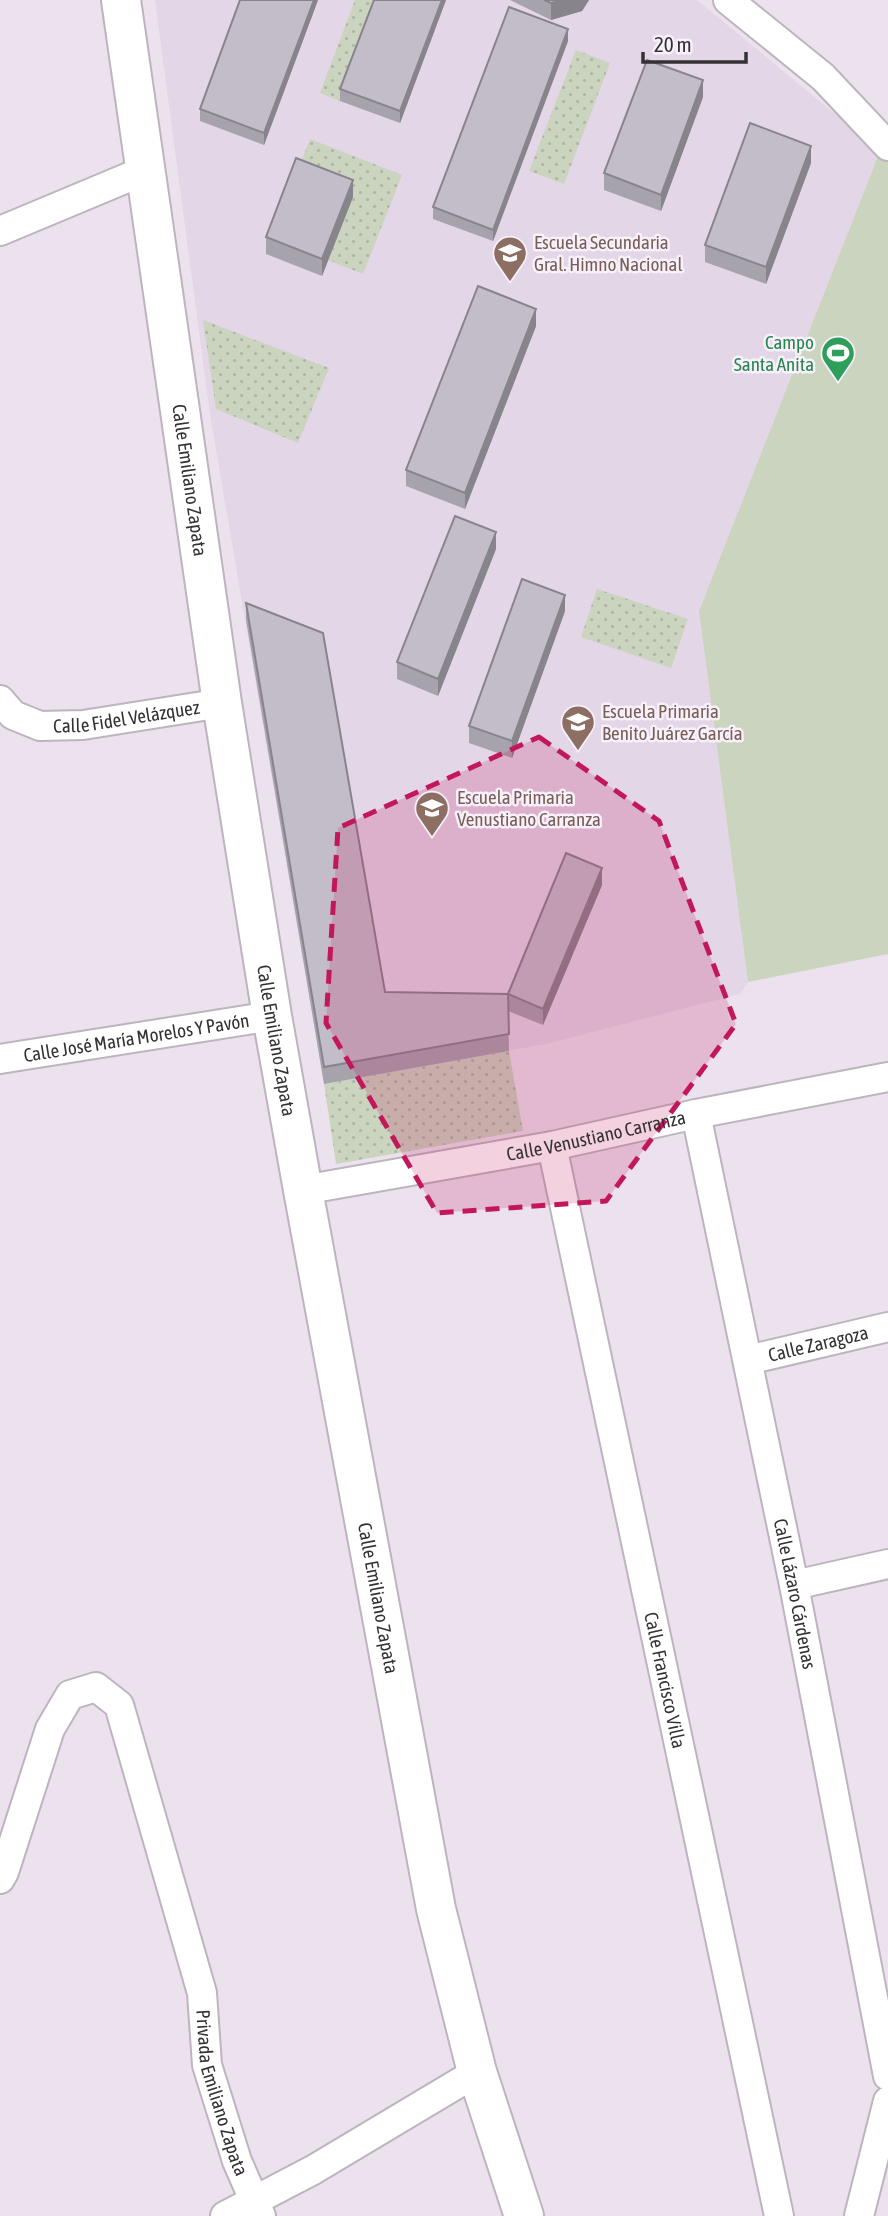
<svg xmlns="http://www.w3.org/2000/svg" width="888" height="2216" font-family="'Asap Condensed',sans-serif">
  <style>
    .built { fill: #e3d6e7 }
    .park { fill: url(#park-dots) }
    .pitch { fill: #cad4bf }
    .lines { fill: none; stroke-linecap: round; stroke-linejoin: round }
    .street-casing { stroke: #bdb4bf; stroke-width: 32 }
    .secondary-casing { stroke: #bdb4bf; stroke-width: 42 }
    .street { stroke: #fff; stroke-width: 28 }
    .secondary { stroke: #fff; stroke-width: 38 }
    .wall { fill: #a7a3ac }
    .shaded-wall { fill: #88848c }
    .building { fill: #c2bdc8; stroke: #88848c; stroke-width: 2 }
    .marked { fill: #c2185b; fill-opacity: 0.2; stroke: #c2185b; stroke-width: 5; stroke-dasharray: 14 9; stroke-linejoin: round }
    .labels { text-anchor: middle; stroke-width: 5; stroke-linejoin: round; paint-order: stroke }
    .education-label { font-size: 19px; fill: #785e54; stroke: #f8f0fb; text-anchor: start }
    .leisure-label { font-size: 19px; fill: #27864d; stroke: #f8f0fb; text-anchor: end }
    .street-label { font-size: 19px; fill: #343135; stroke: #f8f0fb }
  </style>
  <defs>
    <pattern id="park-dots" width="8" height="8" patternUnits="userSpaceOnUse" patternTransform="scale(1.75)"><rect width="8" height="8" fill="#cad4bf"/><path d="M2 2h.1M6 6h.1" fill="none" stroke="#aeb6a5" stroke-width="1.8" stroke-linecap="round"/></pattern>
  </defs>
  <rect width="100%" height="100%" fill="#ebe2ed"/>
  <path class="built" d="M155 0H697L880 151 699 611 748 982 740 994 546 1044 324 1084 210 414Z"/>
  <g class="park">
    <path d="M355 0H378L340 101 320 93Z"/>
    <path d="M576 50 610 63 564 184 529 171Z"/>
    <path d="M310 139 402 175 363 274 328 260 296 175Z"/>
    <path d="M203 320 329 368 298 443 216 409Z"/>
    <path d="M597 589 688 619 671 668 581 637Z"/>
    <path d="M509 1051 523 1131 336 1164 324 1084Z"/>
  </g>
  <path class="pitch" d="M880 151 888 154V954L748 982 699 611Z"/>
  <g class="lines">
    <g class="street-casing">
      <g id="street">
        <path d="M728 0 823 77 888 146"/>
        <path d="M0 231 146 170"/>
        <path id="s1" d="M0 700 13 715 40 726 83 725 222 703"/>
        <path id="s2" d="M0 1059 272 1016"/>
        <path id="s3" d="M696 1114 794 1585 888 2076"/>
        <path id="s4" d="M552 1146 779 2216"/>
        <path id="s5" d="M303 1190 552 1146 696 1114 888 1077"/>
        <path id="s6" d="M748 1360 888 1327"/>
        <path d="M794 1585 888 1564"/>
        <path id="s7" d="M0 1879 4 1872 50 1729 70 1695 96 1687 119 1705 202 1993 207 2065 237 2161 261 2216"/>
        <path d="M225 2216 313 2170 477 2072"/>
        <path d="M859 2216 888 2101"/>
      </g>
    </g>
    <g class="secondary-casing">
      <g id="secondary">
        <path id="s8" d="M121 0 222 703 272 1016 303 1190 436 1909 477 2072 524 2216"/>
      </g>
    </g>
    <use href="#street" class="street"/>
    <use href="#secondary" class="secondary"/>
  </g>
  <g class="wall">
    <path d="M318 0 264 145 200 121V109Z"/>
    <path d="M446 0 400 123 340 101V89Z"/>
    <path d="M510 0H589L582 11 551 20Z"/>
    <path d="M568 41 493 241 433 219V207Z"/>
    <path d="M703 97 661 211 604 190V173Z"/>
    <path d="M811 163 766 284 705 262V245Z"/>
    <path d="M353 197 322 276 266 254V237Z"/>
    <path d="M536 326 465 509 406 486V470Z"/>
    <path d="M496 549 438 696 397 679V662Z"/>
    <path d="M246 603 385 992 508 994 602 885 543 1025 508 1011 509 1051 324 1084 246 620Z"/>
    <path d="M565 611 512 758 469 743V726Z"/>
  </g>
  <g class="shaded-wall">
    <path d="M314 0H318L264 145V133Z"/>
    <path d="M442 0H446L400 123V111Z"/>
    <path d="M562 0H589L582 11 551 20V3Z"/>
    <path d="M568 29V41L493 241V230Z"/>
    <path d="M703 80V97L661 211V195Z"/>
    <path d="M811 146V163L766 284V267Z"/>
    <path d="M353 180V197L322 276V259Z"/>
    <path d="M536 309V326L465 509V493Z"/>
    <path d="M496 532V549L438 696V679Z"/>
    <path d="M565 595V611L512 758V741Z"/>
    <path d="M602 868V885L543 1025V1009Z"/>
  </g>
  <g class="building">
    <path d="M240 0H314L264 133 200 109Z"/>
    <path d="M374 0H442L400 111 340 89Z"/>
    <path d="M544 0H562L551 3Z"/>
    <path d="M509 7 568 29 493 230 433 207Z"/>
    <path d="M647 60 703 80 661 195 604 173Z"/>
    <path d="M750 123 811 146 766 267 705 245Z"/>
    <path d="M296 158 353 180 322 259 266 237Z"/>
    <path d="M478 286 536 309 465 493 406 470Z"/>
    <path d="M455 516 496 532 438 679 397 662Z"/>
    <path d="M522 579 565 595 512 741 469 726Z"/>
    <path d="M246 603 323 633 385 992 508 994 509 1034 324 1067Z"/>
    <path d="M566 853 602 868 543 1009 508 994Z"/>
  </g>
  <path class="marked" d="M539 737 659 821 736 1024 606 1201 437 1213 326 1023 338 828Z"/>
  <defs>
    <g id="school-pin" transform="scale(1.75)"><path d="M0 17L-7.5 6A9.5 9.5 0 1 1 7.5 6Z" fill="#8d6e63" stroke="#f8f0fb"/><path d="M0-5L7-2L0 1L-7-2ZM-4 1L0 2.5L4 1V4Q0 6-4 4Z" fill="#fff"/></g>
    <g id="stadium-pin" transform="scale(1.75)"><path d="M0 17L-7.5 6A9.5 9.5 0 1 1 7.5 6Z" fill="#2e9e5b" stroke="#f8f0fb"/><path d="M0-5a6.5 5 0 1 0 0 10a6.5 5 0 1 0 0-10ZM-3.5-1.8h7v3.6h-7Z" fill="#fff"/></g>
  </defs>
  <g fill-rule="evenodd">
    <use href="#school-pin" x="510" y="253"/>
    <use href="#stadium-pin" x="838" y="353"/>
    <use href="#school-pin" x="578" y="722"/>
    <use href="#school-pin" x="432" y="808"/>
  </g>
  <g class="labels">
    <g class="education-label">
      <text x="534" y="249">Escuela Secundaria<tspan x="534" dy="22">Gral. Himno Nacional</tspan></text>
      <text x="602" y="718">Escuela Primaria<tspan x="602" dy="22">Benito Juárez García</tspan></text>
      <text x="457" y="804">Escuela Primaria<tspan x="457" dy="22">Venustiano Carranza</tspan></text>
    </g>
    <g class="leisure-label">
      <text x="814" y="349">Campo<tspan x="814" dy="22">Santa Anita</tspan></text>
    </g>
    <g class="street-label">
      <text dy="7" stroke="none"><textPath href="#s8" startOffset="485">Calle Emiliano Zapata</textPath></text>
      <text dy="7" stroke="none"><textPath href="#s1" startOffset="136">Calle Fidel Velázquez</textPath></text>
      <text dy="7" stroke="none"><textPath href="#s2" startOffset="138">Calle José María Morelos Y Pavón</textPath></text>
      <text dy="7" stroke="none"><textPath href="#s8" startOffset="1052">Calle Emiliano Zapata</textPath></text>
      <text dy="7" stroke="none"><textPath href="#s5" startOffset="298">Calle Venustiano Carranza</textPath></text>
      <text dy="7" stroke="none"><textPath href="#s6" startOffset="72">Calle Zaragoza</textPath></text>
      <text dy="7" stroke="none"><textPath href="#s3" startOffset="490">Calle Lázaro Cárdenas</textPath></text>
      <text dy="7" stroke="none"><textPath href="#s8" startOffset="1619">Calle Emiliano Zapata</textPath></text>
      <text dy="7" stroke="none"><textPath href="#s4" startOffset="546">Calle Francisco Villa</textPath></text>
      <text dy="7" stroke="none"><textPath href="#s7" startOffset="656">Privada Emiliano Zapata</textPath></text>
    </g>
  </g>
  <path d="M643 52v10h103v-10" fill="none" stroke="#343135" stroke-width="3.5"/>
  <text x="654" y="52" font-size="21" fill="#343135" stroke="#f8f0fb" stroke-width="5" paint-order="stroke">20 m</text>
</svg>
